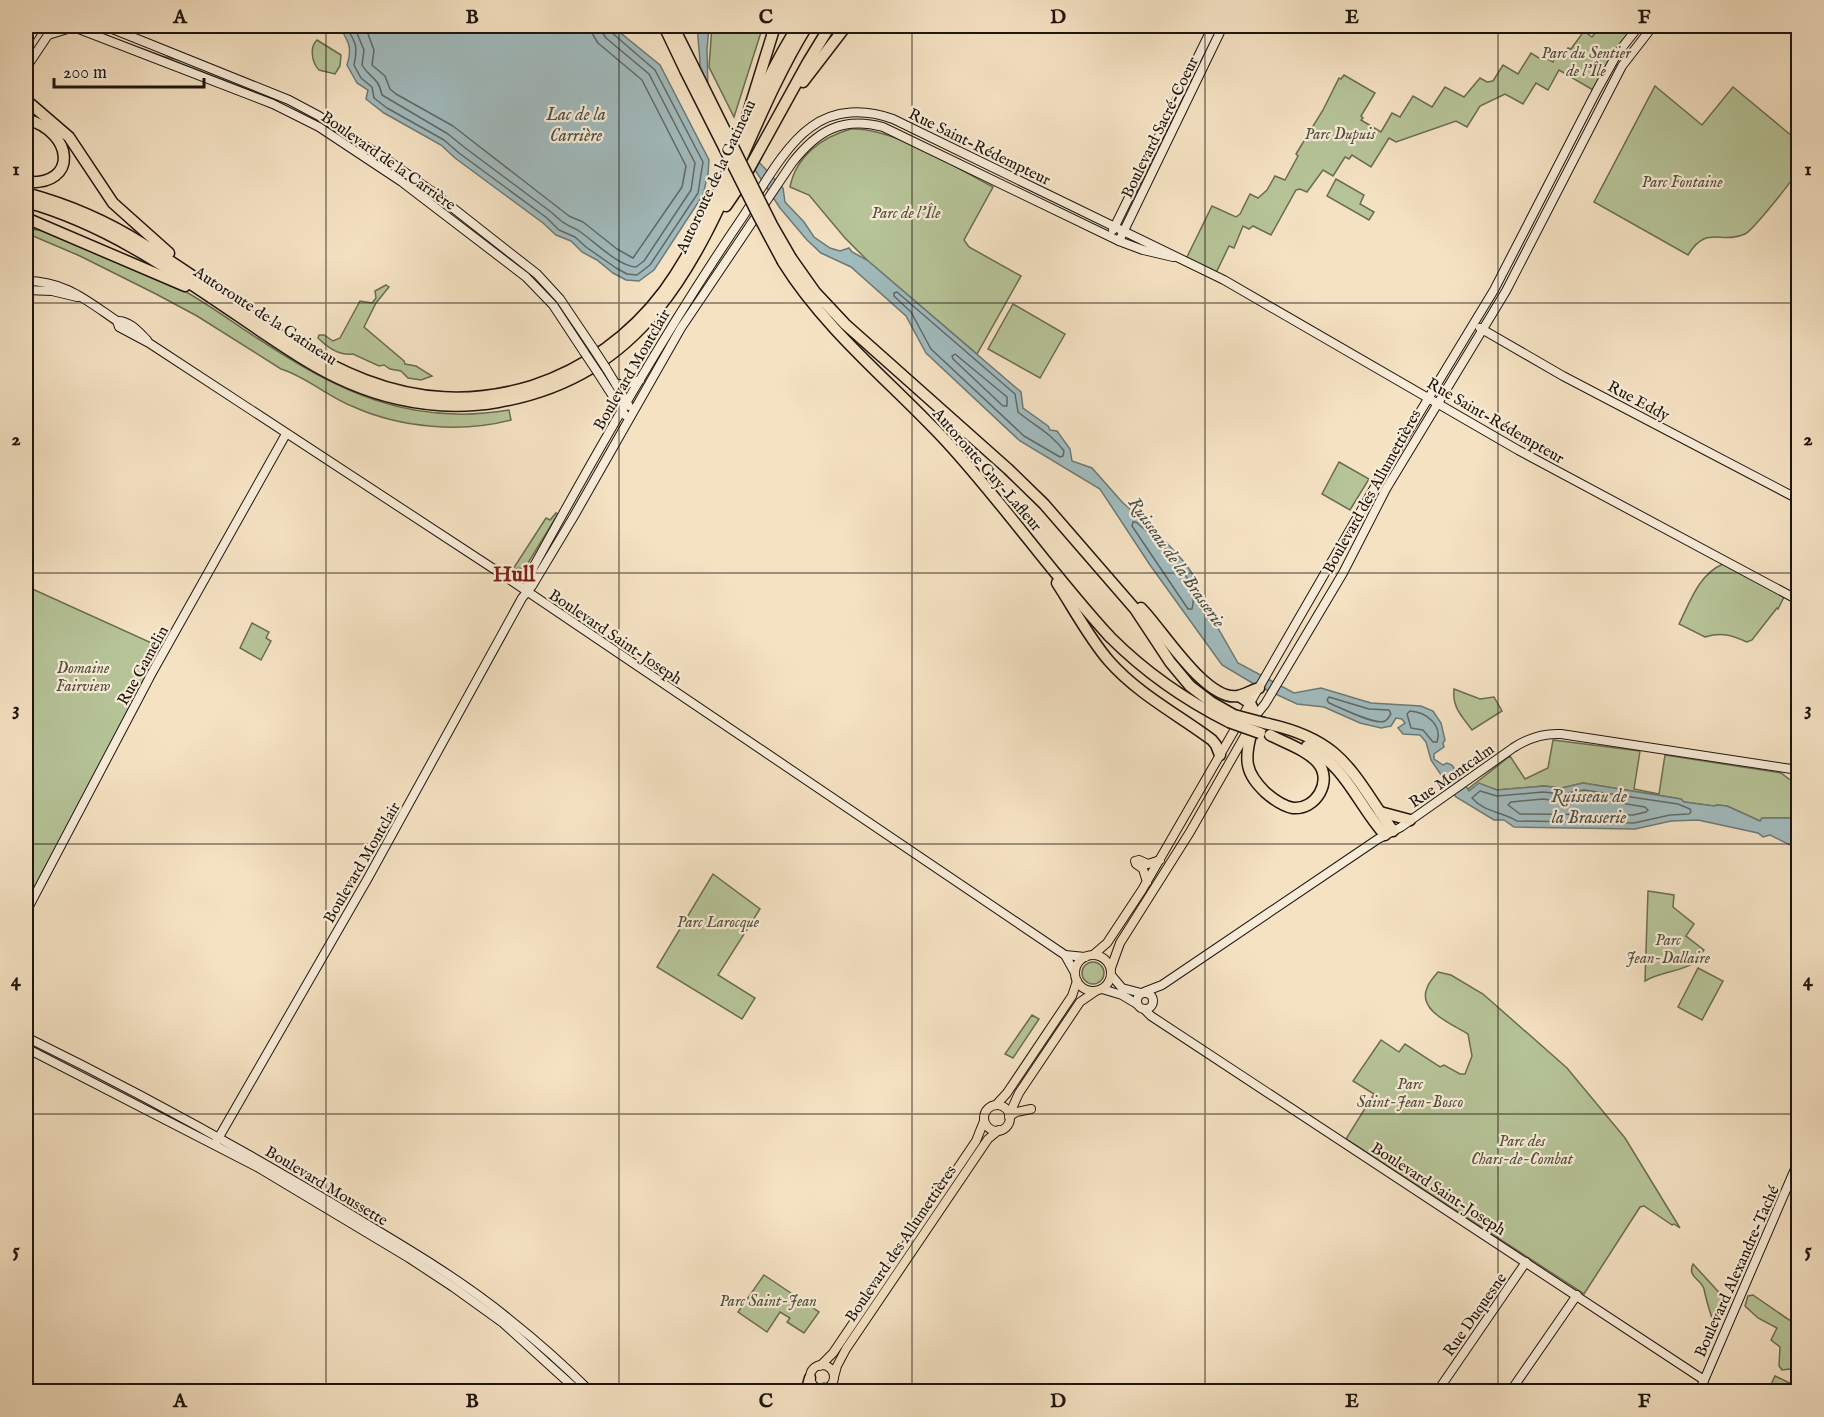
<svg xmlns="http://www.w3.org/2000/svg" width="1824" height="1417" font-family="'IM FELL English',serif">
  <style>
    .green { fill: #b6c498; stroke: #6a6c52; stroke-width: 1.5 }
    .water { fill: #a1bbbe; stroke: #6d7977; stroke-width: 1.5 }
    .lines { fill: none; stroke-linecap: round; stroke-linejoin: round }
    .shore { stroke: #606866; stroke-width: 1.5 }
    .secondary-casing { stroke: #1f150d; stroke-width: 10 }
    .primary-casing { stroke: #1f150d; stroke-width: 10 }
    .highway-casing { stroke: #1f150d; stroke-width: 13 }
    .secondary { stroke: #f8ecd8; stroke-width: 8 }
    .primary { stroke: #f5e2c3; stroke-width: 8 }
    .highway { stroke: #f5e2c3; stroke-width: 10 }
    .secondary-bridge-casing { stroke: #1f150d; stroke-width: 10; stroke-linecap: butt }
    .highway-bridge-casing { stroke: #1f150d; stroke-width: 13; stroke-linecap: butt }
    .secondary-bridge { stroke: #f8ecd8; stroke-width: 8 }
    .highway-bridge { stroke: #f5e2c3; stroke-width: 10 }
    .grid { fill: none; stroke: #1f150d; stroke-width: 1.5; stroke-opacity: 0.55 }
    .labels { text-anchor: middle; stroke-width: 4.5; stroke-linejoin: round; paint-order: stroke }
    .park-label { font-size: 16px; font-style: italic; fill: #54523e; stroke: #f8ecd8 }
    .street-label { font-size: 16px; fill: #1f150d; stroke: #f8ecd8 }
    .water-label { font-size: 18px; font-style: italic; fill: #4c4f4b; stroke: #f8ecd8 }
    .district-label { font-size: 22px; font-weight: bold; fill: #7a1f14; stroke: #f8ecd8 }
    .neatline { fill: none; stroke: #1f150d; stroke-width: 2 }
    .grid-label { font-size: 20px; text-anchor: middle; font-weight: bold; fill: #1f150d }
  </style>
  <rect width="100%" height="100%" fill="#f5e2c3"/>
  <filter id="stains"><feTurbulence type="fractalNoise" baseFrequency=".00333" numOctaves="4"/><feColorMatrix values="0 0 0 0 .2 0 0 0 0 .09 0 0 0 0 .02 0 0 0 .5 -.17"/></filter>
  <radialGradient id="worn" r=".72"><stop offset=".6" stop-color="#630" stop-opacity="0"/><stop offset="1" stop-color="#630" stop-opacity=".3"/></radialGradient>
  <g class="green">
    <path d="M80 26 162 56 187 62 279 101Z"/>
    <path d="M712 26H763L734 117 709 67Z"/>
    <path d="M1601 26H1635L1613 54 1593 90 1559 70 1548 90 1536 83 1523 104 1505 94 1480 106 1467 127 1456 121 1396 142 1389 138 1371 167 1352 155 1349 159 1345 157 1333 176 1323 170 1307 192 1300 189 1296 190 1271 235 1253 226 1249 229 1243 226 1234 248 1229 246 1215 275 1185 261 1212 206 1236 217 1240 214 1250 194 1258 198 1267 190 1275 176 1285 180 1298 156 1296 154 1323 110 1339 78 1341 79 1344 75 1375 93 1361 116 1363 118 1361 120 1381 132 1392 113 1400 117 1413 96 1432 107 1445 87 1464 97 1480 78 1487 82 1493 81 1503 65 1518 74 1531 53 1542 60 1544 57 1553 62 1559 51 1564 54 1568 48 1571 49 1584 31 1592 37Z"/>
    <path d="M317 40 341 55 340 66 335 74 319 70C312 63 309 47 317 40Z"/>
    <path d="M1655 86 1702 125 1733 87 1798 141C1798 150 1800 160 1798 169 1797 176 1752 231 1745 234 1720 245 1707 224 1688 255L1594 202Z"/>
    <path d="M851 129C893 127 954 167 993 187L964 240 969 247 1021 276 977 354 867 260 845 238 809 195 790 187C796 156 822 137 851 129Z"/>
    <path d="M1336 179 1364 195 1360 204 1374 212 1369 220 1327 196Z"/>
    <path d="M26 229 39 230 55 234C99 253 146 270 188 293 212 307 234 323 257 338 338 391 409 427 509 410L511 420C462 433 401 428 354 407 328 397 307 377 281 369L197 316 156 294 80 256 26 233Z"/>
    <path d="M386 285 389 287 376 303 364 327 404 361 405 364 416 366 432 376 421 380 408 378 401 371 390 369 384 365 379 366 353 354C340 356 327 347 318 338L319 335H324L333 341 340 338 360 301 372 303 376 298 375 291Z"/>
    <path d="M1013 304 1065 334 1040 378 988 349Z"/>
    <path d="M1339 462 1369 479 1350 510 1322 494Z"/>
    <path d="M556 513 558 514 528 563 522 568 513 569 546 518 550 520Z"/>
    <path d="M1723 564 1786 593 1778 609 1777 608 1752 640 1747 642C1731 635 1722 632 1705 637L1679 624C1690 602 1699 574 1723 564Z"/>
    <path d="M28 587 165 649 35 894 26 890V592Z"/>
    <path d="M252 623 269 632 266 638 271 641 261 660 240 648Z"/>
    <path d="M1454 689 1480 699 1494 697 1502 711 1472 730C1462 716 1452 708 1454 689Z"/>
    <path d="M1553 740 1640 751 1634 789 1659 794 1665 755 1781 773 1789 779 1798 780V818H1762L1760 821 1727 806 1717 805 1714 806 1684 802 1681 799 1583 783 1562 788 1544 786 1497 790 1479 784 1469 791 1468 789 1510 756 1525 779 1548 768Z"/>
    <path d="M713 874 760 909 718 975 755 998 742 1019 657 967Z"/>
    <path d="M1648 891 1674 895 1673 907 1694 924 1686 936 1704 950C1701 953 1698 959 1695 962 1685 971 1659 972 1645 981Z"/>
    <circle cx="1093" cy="973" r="11"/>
    <path d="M1698 968 1723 981 1702 1020 1678 1007Z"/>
    <path d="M1438 972 1451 975 1483 994 1567 1068 1625 1138 1680 1228 1674 1224 1672 1225 1644 1206 1640 1207 1584 1294 1346 1139 1374 1094 1353 1081 1381 1040 1399 1052 1405 1044 1440 1067 1444 1065 1460 1074H1465L1472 1056 1468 1034C1454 1025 1417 1011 1427 988 1429 982 1434 977 1438 972Z"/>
    <path d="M1032 1015 1039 1019 1013 1058 1005 1054Z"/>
    <path d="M1693 1264 1725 1299 1723 1313 1718 1320 1712 1318C1709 1309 1706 1299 1704 1289 1701 1279 1687 1277 1693 1264Z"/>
    <path d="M764 1275 819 1312 804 1333 787 1322 790 1318 780 1312 767 1332 738 1312Z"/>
    <path d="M1753 1295 1798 1326V1368L1782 1370 1779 1366 1780 1347 1771 1340 1777 1328 1758 1318 1745 1306 1748 1296Z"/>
    <path d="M1775 1376 1798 1387V1391H1768Z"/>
  </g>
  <g class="water">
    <path d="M339 26H612L660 65 709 160 708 174 703 195 654 270 639 281 626 280 613 273 597 260 582 252 571 241 556 235 543 223 455 158 441 145 384 113 366 99 368 90 357 83 347 65C353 47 348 41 339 26Z"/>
    <path d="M697 26H709L707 50 708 91 732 133 783 188 785 202 804 222 814 237 830 248 840 251 849 248 852 252 867 260 1021 392 1023 408 1048 426 1050 430 1057 431 1070 449 1072 461 1092 468 1123 503 1156 531 1185 563 1198 582 1200 608 1219 630 1238 663 1294 693 1321 688 1371 703 1421 706 1433 711 1441 723 1445 740 1443 743 1444 747 1434 754V759L1443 765 1447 763 1452 765 1469 791 1479 783 1497 790 1544 786 1562 788 1583 783 1681 799 1684 802 1714 806 1717 805 1727 806 1760 821 1762 818H1798V849L1770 835 1763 837 1758 833 1698 820 1671 821 1635 829 1514 827 1504 820H1494L1456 797 1431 760 1426 742 1420 735 1403 734 1398 728 1405 723 1402 719 1396 718 1391 726 1381 728 1360 723 1324 707 1297 704 1254 684 1222 665 1150 565 1100 489 1020 441 926 353 906 316 851 267 821 253 807 240 780 208 755 170 723 135 699 83 700 61Z"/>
  </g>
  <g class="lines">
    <g class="shore">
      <path d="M346 26C356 43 358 46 354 65L361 78 372 87 374 98 387 108 444 140 459 153 547 218 559 230 575 237 586 247 616 268 627 274 637 275 650 265 698 193 703 162 655 70 611 32 609 26"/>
      <path d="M354 26 364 50 362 65C370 79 378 76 382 95L448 134 464 147 551 212C556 216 560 221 566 224 570 227 575 228 579 231 594 241 618 266 636 267L644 261 691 190 695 163 649 74 606 38 602 32 601 26"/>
      <path d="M365 26 374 50 372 65 385 76 390 89 396 94 453 126 569 216 583 222 617 249 633 258 682 187 686 166 642 80 598 43 593 35 592 26"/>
      <path d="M897 292 1015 394 1018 412C1035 426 1052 434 1064 451L1063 456 1060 457 1024 436 931 349 911 312 894 296V293Z"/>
      <path d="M955 354 1007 397V406H1003L953 359 952 356Z"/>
      <path d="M1133 522H1136C1158 541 1201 577 1192 609H1188L1132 526Z"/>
      <path d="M1329 697 1369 709 1389 710 1391 714C1389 716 1388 720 1385 721 1376 726 1339 707 1329 703L1327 700Z"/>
      <path d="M1410 711C1426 712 1443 725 1437 742H1433L1423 730 1411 728 1407 714Z"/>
      <path d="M1584 790 1678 804 1690 809 1691 812 1689 814 1670 815 1634 823 1517 821C1502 812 1484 812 1472 798L1480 791 1497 796 1543 792 1562 794Z"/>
      <path d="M1584 797 1645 807 1648 810 1646 812 1633 815 1520 814 1508 805 1511 802 1543 799 1563 802Z"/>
    </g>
    <g class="secondary-casing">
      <g id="secondary">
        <path d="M71 26 273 104 319 127 402 182 526 277 553 305 584 352"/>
        <path d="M105 26 289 100 319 116 389 161 430 190 537 274 560 299 593 348"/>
        <path d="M48 35 74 27"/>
        <path d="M26 43 37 26"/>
        <path d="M26 68 54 26"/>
        <path d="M1113 230 1213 26"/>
        <path d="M1119 241 1223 26"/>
        <path d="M26 281C65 281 86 300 117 321 129 320 139 332 147 340"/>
        <path d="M26 290 52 291 77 297"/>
        <path d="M117 321 119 327 149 343 500 573 1065 955 1075 973"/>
        <path d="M1480 328 1563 376 1798 499"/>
        <path d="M606 368 629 406"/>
        <path d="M598 373 625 415"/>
        <path d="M616 384H627L640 380"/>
        <path d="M506 575 520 577 533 567"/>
        <path d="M526 591 534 566C599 448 666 330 742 218 761 190 784 146 811 127 835 109 865 109 893 119L1224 280 1518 450 1798 600"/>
        <path d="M1250 703 1377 483 1494 290 1597 90 1617 54 1639 26"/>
        <path d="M1256 715 1265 704 1343 573 1386 489 1506 291 1622 66 1653 26"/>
        <path d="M26 912 153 671 286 434"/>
        <path d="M1065 955 1085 957"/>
        <path d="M1111 975 1122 988 1141 993"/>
        <path d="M1102 989 1122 995 1137 1004"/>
        <path d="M1144 992 1162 985 1378 839 1401 827 1513 748C1528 738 1543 733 1561 734L1798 770"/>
        <circle cx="1145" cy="1001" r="8"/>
        <path d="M1144 1009 1151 1016 1704 1380"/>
        <path d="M26 1037C130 1088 231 1143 330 1202 391 1239 454 1274 509 1319 538 1342 565 1366 591 1392"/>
        <path d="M26 1048 259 1168 409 1258 453 1287 503 1323 579 1392"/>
        <path d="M215 1144 368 878 522 598 532 586 574 516 681 328 792 163C817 131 842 116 883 127L1119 241 1143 250 1173 257"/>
        <path d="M1437 1392 1526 1262"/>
        <path d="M1510 1392 1577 1295"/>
        <path d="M1699 1392 1798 1162"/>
      </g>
    </g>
    <g class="primary-casing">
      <g id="primary">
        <path d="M1147 882 1143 869 1136 864 1135 861 1139 860 1148 864 1160 860"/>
        <circle cx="1093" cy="973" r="18"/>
        <path d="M1093 955 1107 943 1142 890 1250 703"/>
        <path d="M1111 968 1120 943 1190 832 1251 725"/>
        <path d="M996 1105 1007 1093 1072 996 1077 981"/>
        <circle cx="997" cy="1118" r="13"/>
        <path d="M1009 1115 1019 1093 1080 1002 1096 991"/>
        <path d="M1009 1117 1016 1112 1031 1109"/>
        <circle cx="822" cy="1377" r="12"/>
        <path d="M820 1366 833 1353 976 1141 984 1121"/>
        <path d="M834 1377 837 1366 846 1349 988 1139 999 1130"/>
      </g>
    </g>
    <g class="highway-casing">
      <g id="highway">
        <path d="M664 26 685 70"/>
        <path d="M673 26 693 66"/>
        <path d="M803 82 846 26"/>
        <path d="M26 100 69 137 113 203 169 253"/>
        <path d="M748 113 775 26"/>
        <path d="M26 119C74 132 79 186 26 182"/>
        <path d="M26 193C67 204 107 221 143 244 269 319 371 435 532 386 585 369 631 335 664 291 723 210 744 109 798 26"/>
        <path d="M26 202C131 231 213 303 305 360 363 396 430 414 498 402 699 367 718 170 807 26"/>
        <path d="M726 206 739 187 808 62 830 26"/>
        <path d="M26 218 185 286"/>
        <path d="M791 258 815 292 845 324 1008 469 1044 504 1135 609 1170 662 1190 686 1211 702 1234 715"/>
        <path d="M783 262C826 331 891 382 946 441 1004 504 1052 574 1110 637 1144 671 1187 701 1229 722"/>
        <path d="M1057 583C1074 609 1089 638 1109 661 1138 694 1177 714 1212 740L1216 745 1220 755"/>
        <path d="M1141 608C1162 629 1206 702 1238 696 1244 695 1252 690 1259 688"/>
        <path d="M1239 696 1250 703 1256 715C1253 730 1245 749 1248 765 1250 776 1257 784 1265 792 1273 799 1282 806 1293 808 1316 810 1333 781 1318 763 1307 750 1285 743 1270 735"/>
        <path d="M1264 723C1343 739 1351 772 1393 831"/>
        <path d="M1307 746C1347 767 1357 804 1385 835"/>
        <path d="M1380 812 1410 820"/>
        <path d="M806 1392 810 1378"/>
        <path d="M821 1392 824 1389"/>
      </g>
    </g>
    <use href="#secondary" class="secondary"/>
    <use href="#primary" class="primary"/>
    <use href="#highway" class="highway"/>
    <g class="secondary-bridge-casing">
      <g id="secondary-bridge">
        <path d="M593 348 606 368"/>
        <path d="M584 352 598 373"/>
      </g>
    </g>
    <g class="highway-bridge-casing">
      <g id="highway-bridge">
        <path d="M693 66 772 225 791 258"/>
        <path d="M685 70 759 217 783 262"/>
        <path d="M1234 715 1264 723"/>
        <path d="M1229 722 1260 733"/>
      </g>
    </g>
    <use href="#secondary-bridge" class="secondary-bridge"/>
    <use href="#highway-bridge" class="highway-bridge"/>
  </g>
  <path class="grid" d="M326 26V1392M619 26V1392M912 26V1392M1205 26V1392M1498 26V1392M26 303H1798M26 573H1798M26 844H1798M26 1114H1798"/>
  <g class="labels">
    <g class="park-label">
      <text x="1586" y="58">Parc du Sentier<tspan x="1586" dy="18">de l'Île</tspan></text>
      <text x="1340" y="139">Parc Dupuis</text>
      <text x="1682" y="187">Parc Fontaine</text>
      <text x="906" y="218">Parc de l'Île</text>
      <text x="83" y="673">Domaine<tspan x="83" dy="18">Fairview</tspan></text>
      <text x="718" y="927">Parc Larocque</text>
      <text x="1668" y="945">Parc<tspan x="1668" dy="18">Jean-Dallaire</tspan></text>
      <text x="1410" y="1089">Parc<tspan x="1410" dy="18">Saint-Jean-Bosco</tspan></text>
      <text x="1522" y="1146">Parc des<tspan x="1522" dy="18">Chars-de-Combat</tspan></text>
      <text x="768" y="1306">Parc Saint-Jean</text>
    </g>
    <g class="street-label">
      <text transform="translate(1159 127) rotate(-64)" y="6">Boulevard Sacré-Coeur</text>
      <text transform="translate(980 146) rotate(26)" y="6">Rue Saint-Rédempteur</text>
      <text transform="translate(389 160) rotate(35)" y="6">Boulevard de la Carrière</text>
      <text transform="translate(715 176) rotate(-65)" y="6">Autoroute de la Gatineau</text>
      <text transform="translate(266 315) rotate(33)" y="6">Autoroute de la Gatineau</text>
      <text transform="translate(631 369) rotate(-60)" y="6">Boulevard Montclair</text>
      <text transform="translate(1639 400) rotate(28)" y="6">Rue Eddy</text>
      <text transform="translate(1496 420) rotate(30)" y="6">Rue Saint-Rédempteur</text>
      <text transform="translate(988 469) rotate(49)" y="6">Autoroute Guy-Lafleur</text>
      <text transform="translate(1371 491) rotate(-61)" y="6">Boulevard des Allumettières</text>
      <text transform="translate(616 636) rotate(34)" y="6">Boulevard Saint-Joseph</text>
      <text transform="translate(142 665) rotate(-61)" y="6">Rue Gamelin</text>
      <text transform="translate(1451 775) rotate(-35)" y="6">Rue Montcalm</text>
      <text transform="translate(361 862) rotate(-60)" y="6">Boulevard Montclair</text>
      <text transform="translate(327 1185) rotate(31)" y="6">Boulevard Moussette</text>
      <text transform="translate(1439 1188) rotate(33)" y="6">Boulevard Saint-Joseph</text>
      <text transform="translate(900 1243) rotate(-56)" y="6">Boulevard des Allumettières</text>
      <text transform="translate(1736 1271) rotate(-66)" y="6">Boulevard Alexandre-Taché</text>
      <text transform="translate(1474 1314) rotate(-55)" y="6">Rue Duquesne</text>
    </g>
    <g class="water-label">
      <text x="576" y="120">Lac de la<tspan x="576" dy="21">Carrière</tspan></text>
      <text transform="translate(1177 562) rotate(55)" y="6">Ruisseau de la Brasserie</text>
      <text x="1589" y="802">Ruisseau de<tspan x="1589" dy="21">la Brasserie</tspan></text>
    </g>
    <g class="district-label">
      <text x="514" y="581">Hull</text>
    </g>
  </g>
  <rect width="1824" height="1417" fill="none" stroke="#f5e2c3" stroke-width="66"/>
  <path d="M54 78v9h150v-9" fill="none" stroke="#1f150d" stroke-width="3"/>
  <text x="63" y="78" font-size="18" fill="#1f150d" stroke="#f8ecd8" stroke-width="4.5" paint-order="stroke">200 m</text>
  <rect x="33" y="33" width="1758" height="1351" class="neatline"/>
  <g class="grid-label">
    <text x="180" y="23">A</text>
    <text x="472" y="23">B</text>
    <text x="766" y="23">C</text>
    <text x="1058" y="23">D</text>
    <text x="1352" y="23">E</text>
    <text x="1644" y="23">F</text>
    <text x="16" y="175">1</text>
    <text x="1808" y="175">1</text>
    <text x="16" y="445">2</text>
    <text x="1808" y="445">2</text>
    <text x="16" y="715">3</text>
    <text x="1808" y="715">3</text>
    <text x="16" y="986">4</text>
    <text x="1808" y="986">4</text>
    <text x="16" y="1256">5</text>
    <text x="1808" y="1256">5</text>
    <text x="180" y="1407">A</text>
    <text x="472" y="1407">B</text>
    <text x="766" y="1407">C</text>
    <text x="1058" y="1407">D</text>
    <text x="1352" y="1407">E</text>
    <text x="1644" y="1407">F</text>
  </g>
  <rect width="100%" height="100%" filter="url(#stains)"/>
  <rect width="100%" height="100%" fill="url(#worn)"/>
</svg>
